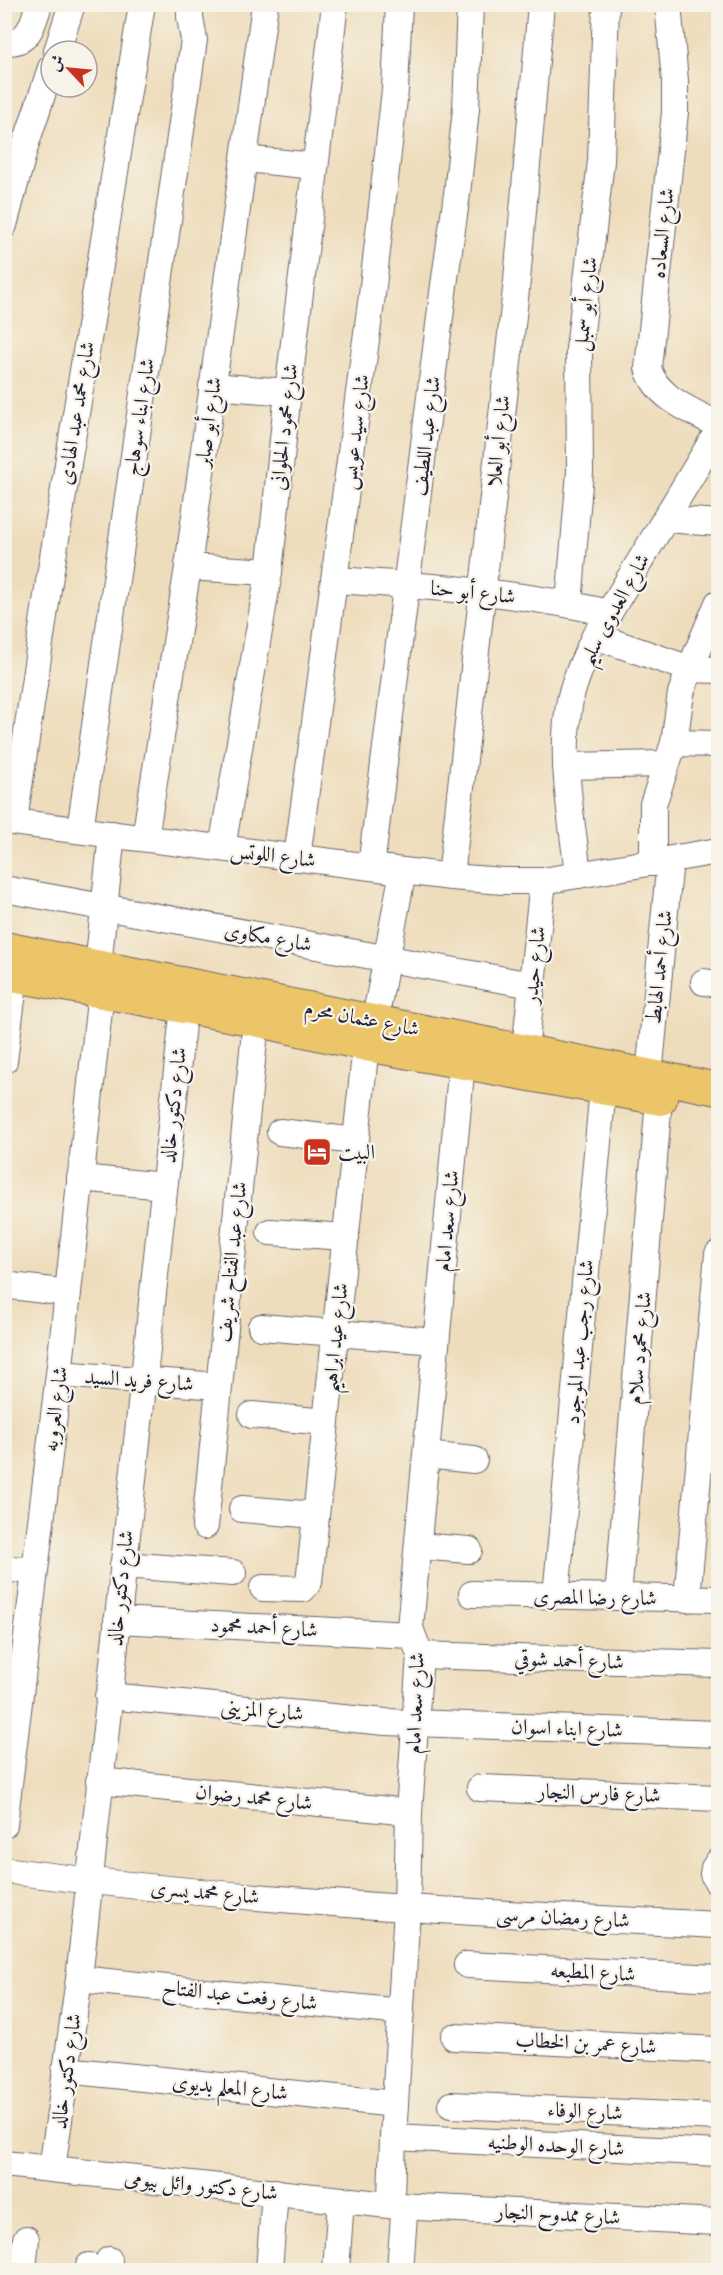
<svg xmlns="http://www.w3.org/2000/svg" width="723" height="2275" font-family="'IM FELL French Canon',Amiri,serif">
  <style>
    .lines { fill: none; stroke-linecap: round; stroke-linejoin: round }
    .minor-casing { stroke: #696368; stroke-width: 28 }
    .major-casing { stroke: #696368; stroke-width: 34 }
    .minor { stroke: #fff; stroke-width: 26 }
    .major { stroke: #edc569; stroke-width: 32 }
    .labels { text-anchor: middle; stroke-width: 4.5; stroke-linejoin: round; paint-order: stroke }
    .street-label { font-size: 21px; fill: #22223b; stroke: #f7f3e8 }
    .poi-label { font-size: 21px; fill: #22223b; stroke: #f7f3e8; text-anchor: start }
  </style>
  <rect width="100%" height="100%" fill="#f7f3e8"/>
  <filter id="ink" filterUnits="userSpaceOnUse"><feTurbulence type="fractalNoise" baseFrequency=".0167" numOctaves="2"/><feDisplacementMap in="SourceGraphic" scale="12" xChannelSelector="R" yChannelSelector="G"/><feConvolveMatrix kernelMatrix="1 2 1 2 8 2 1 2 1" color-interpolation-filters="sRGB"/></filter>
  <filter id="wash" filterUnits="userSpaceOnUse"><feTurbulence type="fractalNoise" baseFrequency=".008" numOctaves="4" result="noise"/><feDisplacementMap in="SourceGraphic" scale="24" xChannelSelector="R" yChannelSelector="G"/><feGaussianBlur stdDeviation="1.35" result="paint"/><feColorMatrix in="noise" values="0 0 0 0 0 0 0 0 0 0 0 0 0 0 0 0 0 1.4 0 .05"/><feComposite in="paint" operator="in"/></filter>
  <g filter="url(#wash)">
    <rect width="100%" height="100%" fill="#eeddbc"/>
  </g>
  <g filter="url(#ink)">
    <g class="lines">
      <g class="minor-casing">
        <g id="minor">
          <path d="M668 4 675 81V112L648 368C657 399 693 411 718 425"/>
          <path d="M4 41C29 46 33 23 39 4"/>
          <path d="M57 51 72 4"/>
          <path d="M244 159 315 166"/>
          <path d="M4 225 26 143 51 68"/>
          <path d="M212 386 288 392"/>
          <path d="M666 519 718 523"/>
          <path d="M188 567 269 572"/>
          <path d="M336 580C428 586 519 592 609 613"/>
          <path d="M569 604 580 472 579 349 601 161 606 4"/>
          <path d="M595 636 690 669 718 670"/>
          <path d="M674 743 718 744"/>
          <path d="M566 766 665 764"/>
          <path d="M4 821 451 877 503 881H543L718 851"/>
          <path d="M14 821 49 582 142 4"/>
          <path d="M80 830 194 40 190 17V4"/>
          <path d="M145 838 188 567 265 4"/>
          <path d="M222 848 269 572 288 392 335 4"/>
          <path d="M297 858 372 295 395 90 399 4"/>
          <path d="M653 863V804L674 743 681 693 690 669 718 603"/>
          <path d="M371 867 444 285 457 194 466 109 470 4"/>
          <path d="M578 875C572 817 559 758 570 700 575 678 585 657 595 636L718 431"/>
          <path d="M451 877 517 280 541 4"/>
          <path d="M4 889 532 985"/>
          <path d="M98 966 112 834"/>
          <path d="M704 982 718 984"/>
          <path d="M375 1020 403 871"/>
          <path d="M525 1050 543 881"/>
          <path d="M4 1061 15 976"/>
          <path d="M649 1075 670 860"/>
          <path d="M280 1132 356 1141"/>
          <path d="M80 1178 164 1186"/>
          <path d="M270 1232 346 1237"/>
          <path d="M4 1285 68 1293"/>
          <path d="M261 1327 436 1341"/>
          <path d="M59 1374 219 1386"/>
          <path d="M252 1415 326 1422"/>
          <path d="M426 1455 474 1460"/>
          <path d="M242 1509 316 1515"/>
          <path d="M205 1526 258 1001"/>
          <path d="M418 1546 469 1550"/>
          <path d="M123 1565 233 1573"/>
          <path d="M4 1569 35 1570"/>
          <path d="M263 1588 303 1589 309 1582 366 1045"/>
          <path d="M472 1594 718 1599"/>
          <path d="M556 1596 603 1088"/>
          <path d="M618 1597 659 1099"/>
          <path d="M687 1599 718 1254"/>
          <path d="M117 1620 411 1635"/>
          <path d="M420 1655 718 1664"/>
          <path d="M108 1696 386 1722 718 1734"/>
          <path d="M99 1781 409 1812"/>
          <path d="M480 1788 718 1798"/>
          <path d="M4 1825 59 1374 101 992"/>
          <path d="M718 1862 714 1868 713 1874 718 1883"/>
          <path d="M4 1870C241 1902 480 1913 718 1925"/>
          <path d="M467 1965 718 1978"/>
          <path d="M79 1979 401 2012"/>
          <path d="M454 2037 718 2050"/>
          <path d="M65 2070 395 2104"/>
          <path d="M451 2105 718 2117"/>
          <path d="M393 2137 718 2153"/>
          <path d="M4 2164 398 2206 718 2222"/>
          <path d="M52 2169 79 1979 184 1006"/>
          <path d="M23 2270 26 2239"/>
          <path d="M89 2270V2266"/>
          <path d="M108 2270 109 2260"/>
          <path d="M269 2270 275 2192"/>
          <path d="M336 2270 341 2200"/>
          <path d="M400 2270 404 2215 402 2208 391 2198 393 2137 407 1909 409 1812 420 1655 410 1628 462 1062"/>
        </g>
      </g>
      <g class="major-casing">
        <g id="major">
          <path d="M4 948 718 1089"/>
          <path d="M4 974 255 1020 366 1045 661 1099"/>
        </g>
      </g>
      <use href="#minor" class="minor"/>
      <use href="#major" class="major"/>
    </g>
  </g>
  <defs>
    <g id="hotel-square" transform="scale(1.5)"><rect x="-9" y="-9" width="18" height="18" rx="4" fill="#c8321e" stroke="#f7f3e8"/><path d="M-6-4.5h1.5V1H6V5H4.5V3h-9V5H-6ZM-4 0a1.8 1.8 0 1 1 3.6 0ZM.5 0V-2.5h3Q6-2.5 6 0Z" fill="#fff"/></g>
  </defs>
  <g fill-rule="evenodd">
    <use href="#hotel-square" x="317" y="1152"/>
  </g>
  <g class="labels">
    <g class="street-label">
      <text transform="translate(662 233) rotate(-84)" y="7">شارع السعاده</text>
      <text transform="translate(585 304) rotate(-84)" y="7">شارع أبو سمبل</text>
      <text transform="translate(76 413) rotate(-81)" y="7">شارع محمد عبد الهادى</text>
      <text transform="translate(139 417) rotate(-82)" y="7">شارع ابناء سوهاج</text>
      <text transform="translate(208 422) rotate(-82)" y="7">شارع أبو صابر</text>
      <text transform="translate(284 427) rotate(-84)" y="7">شارع محمود الحلوانى</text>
      <text transform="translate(355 432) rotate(-83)" y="7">شارع سيد عويس</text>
      <text transform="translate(426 436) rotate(-83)" y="7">شارع عبد اللطيف</text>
      <text transform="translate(498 441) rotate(-84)" y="7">شارع أبو العلا</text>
      <text transform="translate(473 592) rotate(6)" y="7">شارع أبو حنا</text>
      <text transform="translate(614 609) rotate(-61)" y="7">شارع العدوى سليم</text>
      <text transform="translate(273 855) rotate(7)" y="7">شارع اللوتس</text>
      <text transform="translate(268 937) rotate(10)" y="7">شارع مكاوى</text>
      <text transform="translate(534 965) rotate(-84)" y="7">شارع حيدر</text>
      <text transform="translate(659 967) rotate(-84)" y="7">شارع أحمد الهابط</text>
      <text transform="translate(362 1018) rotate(11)" y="7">شارع عثمان محرم</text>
      <text transform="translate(173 1105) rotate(-84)" y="7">شارع دكتور خالد</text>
      <text transform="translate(447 1221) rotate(-85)" y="7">شارع سعد امام</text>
      <text transform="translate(231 1262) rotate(-84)" y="7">شارع عبد الفتاح شريف</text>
      <text transform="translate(335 1338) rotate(-84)" y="7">شارع عيد ابراهيم</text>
      <text transform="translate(579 1342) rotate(-85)" y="7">شارع رجب عبد الموجود</text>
      <text transform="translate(639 1348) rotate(-85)" y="7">شارع محمود سلام</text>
      <text transform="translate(139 1380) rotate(4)" y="7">شارع فريد السيد</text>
      <text transform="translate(55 1409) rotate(-83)" y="7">شارع العروبه</text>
      <text transform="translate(120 1588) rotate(-84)" y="7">شارع دكتور خالد</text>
      <text transform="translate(595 1597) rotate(1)" y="7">شارع رضا المصرى</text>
      <text transform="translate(264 1627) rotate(3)" y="7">شارع أحمد محمود</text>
      <text transform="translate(569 1660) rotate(2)" y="7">شارع أحمد شوقي</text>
      <text transform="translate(415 1703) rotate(-88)" y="7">شارع سعد امام</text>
      <text transform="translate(262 1710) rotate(5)" y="7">شارع المزينى</text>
      <text transform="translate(567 1728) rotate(2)" y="7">شارع ابناء اسوان</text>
      <text transform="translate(599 1793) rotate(2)" y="7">شارع فارس النجار</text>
      <text transform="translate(254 1797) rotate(6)" y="7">شارع محمد رضوان</text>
      <text transform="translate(205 1892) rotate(5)" y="7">شارع محمد يسرى</text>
      <text transform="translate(563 1917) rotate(3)" y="7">شارع رمضان مرسى</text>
      <text transform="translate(593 1972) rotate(3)" y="7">شارع المطبعه</text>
      <text transform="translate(240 1995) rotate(6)" y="7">شارع رفعت عبد الفتاح</text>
      <text transform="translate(586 2043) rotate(3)" y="7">شارع عمر بن الخطاب</text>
      <text transform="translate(66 2071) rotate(-82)" y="7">شارع دكتور خالد</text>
      <text transform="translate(230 2087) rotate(6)" y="7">شارع المعلم بديوى</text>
      <text transform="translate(585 2111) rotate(3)" y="7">شارع الوفاء</text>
      <text transform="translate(556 2145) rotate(3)" y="7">شارع الوحده الوطنيه</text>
      <text transform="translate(201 2185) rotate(6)" y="7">شارع دكتور وائل بيومى</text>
      <text transform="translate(558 2214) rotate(3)" y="7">شارع ممدوح النجار</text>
    </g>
    <g class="poi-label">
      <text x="338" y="1159">البيت</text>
    </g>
  </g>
  <rect width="723" height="2275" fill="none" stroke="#f7f3e8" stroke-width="24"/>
  <g transform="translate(69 69) rotate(296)"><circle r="28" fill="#f7f3e8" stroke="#a29fa3" stroke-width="1.5"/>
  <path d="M0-4.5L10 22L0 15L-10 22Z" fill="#c8321e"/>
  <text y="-9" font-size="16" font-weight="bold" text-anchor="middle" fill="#22223b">ش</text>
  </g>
</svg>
